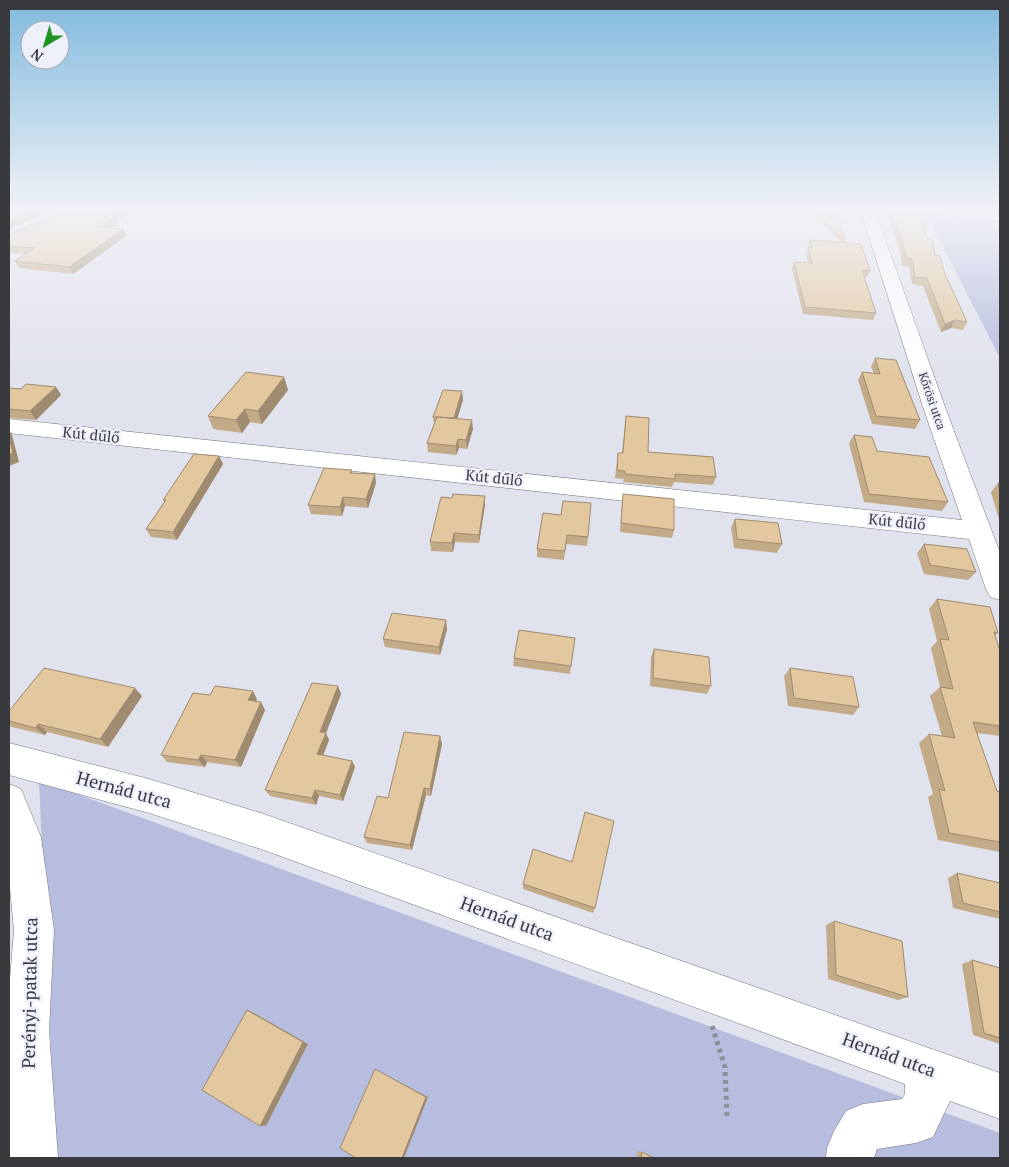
<svg xmlns="http://www.w3.org/2000/svg" width="1009" height="1167" font-family="'PT Serif',serif">
  <style>
    .green { fill: #b6bdde }
    .lines { fill: none; stroke-linecap: round; stroke-linejoin: round }
    .minor-casing { stroke: #757780; stroke-width: 1 }
    .path { stroke: #8f9098; stroke-width: 5; stroke-dasharray: 4 4; stroke-linecap: butt }
    .minor { fill: #fff; fill-rule: evenodd }
    .wall { fill: #c3ab88 }
    .shaded-wall { fill: #9f8b6f }
    .building { fill: #e3c79e; stroke: #9f8b6f }
    .labels { text-anchor: middle; stroke-width: 4.5; stroke-linejoin: round; paint-order: stroke }
    .far-street-label { font-size: 12px; fill: #393a3e; stroke: #edf0fb }
    .street-label { font-size: 15px; fill: #393a3e; stroke: #edf0fb }
    .near-street-label { font-size: 18px; fill: #393a3e; stroke: #edf0fb }
  </style>
  <rect width="100%" height="100%" fill="#e0e2ed"/>
  <g class="green">
    <path d="M925 211H1000V358L925 212Z"/>
    <path d="M39 780 1000 1133V1158H9V1099L52 1076Z"/>
  </g>
  <g class="lines">
    <g class="minor-casing">
      <g id="minor">
        <path d="M861 211H875L945 407 1000 553V600L990 597 986 589 969 539 9 433V419L962 520 923 407Z"/>
        <path d="M938 211 1000 213V221L945 215Z"/>
        <path d="M9 743 149 779 261 813 1000 1073V1119L950 1101 933 1137 916 1143 877 1149 874 1158H826L827 1148 834 1131 846 1111 863 1104 902 1099 905 1094V1084L261 849 149 813 9 775Z"/>
        <path d="M9 784 21 789 41 837 54 930 49 1031 58 1158H10L9 990 14 930 9 878Z"/>
      </g>
    </g>
    <path class="path" d="M712 1026 725 1067 727 1117"/>
    <use href="#minor" class="minor"/>
  </g>
  <g class="wall">
    <path d="M817 211H838L845 241 844 243 870 271 867 277H864L876 313 873 320 803 314 792 268 794 262 808 263 806 254 810 240 840 242 818 219Z"/>
    <path d="M885 211H922L926 238 935 255 967 322 963 330 951 328 941 332 923 286 912 284 909 267 902 266 900 251Z"/>
    <path d="M111 228 123 229 126 236 73 274 19 268 15 261 26 254 9 252V235Z"/>
    <path d="M875 358 920 420 915 429 872 424 858 380 862 372 874 373 871 367Z"/>
    <path d="M284 377 288 390 262 424 250 422 242 433 213 429 208 416Z"/>
    <path d="M56 387 61 395 36 420 9 418V388L21 389Z"/>
    <path d="M463 400 457 419 473 429 467 449 459 448 456 455 428 452 427 443 434 424 433 417Z"/>
    <path d="M626 416 648 452 716 477 713 485 674 482 672 487 623 482 624 479 615 478 618 453H622Z"/>
    <path d="M854 435 948 502 942 511 864 502 849 443Z"/>
    <path d="M219 456 223 464 177 540 151 537 146 529 164 502 163 500Z"/>
    <path d="M352 470V473L376 483 368 508 345 506 342 516 311 514 308 505Z"/>
    <path d="M998 483H1000V523L991 492Z"/>
    <path d="M623 494 674 530 672 538 620 532 622 503Z"/>
    <path d="M485 496V505L479 543 455 542 453 552 431 551 430 542 452 498Z"/>
    <path d="M561 515 588 537 587 546 566 544 564 560 537 557V549Z"/>
    <path d="M735 519 782 544 777 553 734 548 731 527Z"/>
    <path d="M924 544 976 572 968 580 924 574 917 553Z"/>
    <path d="M937 599 998 633 995 636 1000 651V736L977 733 997 791 1000 792V852L938 840 928 797 933 794 919 743 929 734 942 736 930 696 940 687 931 648 937 641 929 609Z"/>
    <path d="M447 629 440 655 385 647 383 639Z"/>
    <path d="M575 638 570 674 513 666 514 658Z"/>
    <path d="M654 649 711 686 707 694 650 686 651 657Z"/>
    <path d="M790 668 859 707 853 715 788 706 784 676Z"/>
    <path d="M338 686 341 694 326 733 329 740 323 755 352 761 355 767 343 801 319 796 316 805 270 796 265 790Z"/>
    <path d="M210 695 257 699 256 701 265 710 241 767 207 762 205 767 167 762 161 755Z"/>
    <path d="M142 696 108 747 47 732 45 735 12 727 9 725V711Z"/>
    <path d="M440 736 442 744 431 796 426 795 412 850 367 843 364 837 388 798Z"/>
    <path d="M572 862 595 908 593 913 523 889V884Z"/>
    <path d="M957 873 1000 883V919L953 908 948 878Z"/>
    <path d="M834 921 908 997 898 1000 828 979 826 925Z"/>
    <path d="M972 960 1000 972V1044L973 1035 962 964Z"/>
    <path d="M638 1151 642 1152 654 1158H637Z"/>
  </g>
  <g class="shaded-wall">
    <path d="M31 211H49L9 230V222Z"/>
    <path d="M122 211H134L103 234 100 227Z"/>
    <path d="M123 229 126 236 73 274 69 267Z"/>
    <path d="M955 320 951 328 941 332 945 324Z"/>
    <path d="M284 377 288 390 262 424 258 411Z"/>
    <path d="M56 387 61 395 36 420 30 411Z"/>
    <path d="M462 391 463 400 455 426 454 418Z"/>
    <path d="M245 409 250 422 242 433 236 420Z"/>
    <path d="M472 420 473 429 467 449 466 440Z"/>
    <path d="M9 430 12 435 19 462 9 466Z"/>
    <path d="M458 439 459 448 456 455V446Z"/>
    <path d="M219 456 223 464 177 540 173 532Z"/>
    <path d="M375 474 376 483 368 508 366 499Z"/>
    <path d="M485 496V505L479 543V535Z"/>
    <path d="M343 497 345 506 342 516 340 507Z"/>
    <path d="M454 533 455 542 453 552 452 543Z"/>
    <path d="M446 620 447 629 440 655 439 647Z"/>
    <path d="M338 686 341 694 326 733 329 740 321 761 317 754 320 732Z"/>
    <path d="M135 688 142 696 108 747 100 739Z"/>
    <path d="M253 691 257 699 253 708 248 700Z"/>
    <path d="M261 702 265 710 241 767 235 760Z"/>
    <path d="M38 724 47 732 45 735 36 728Z"/>
    <path d="M440 736 442 744 431 796 430 789Z"/>
    <path d="M201 755 207 762 205 767 198 760Z"/>
    <path d="M352 761 355 767 343 801 340 795Z"/>
    <path d="M424 788 426 795 412 850 410 845Z"/>
    <path d="M315 790 319 796 316 805 312 798Z"/>
    <path d="M247 1010 254 1013 308 1044 266 1126H260Z"/>
    <path d="M375 1069 428 1097 404 1158H402Z"/>
  </g>
  <g class="building">
    <path d="M9 211H31L9 222Z"/>
    <path d="M64 211H122L100 227 123 229 69 267 15 261 35 248 9 246V235Z"/>
    <path d="M819 211H838L845 241 820 216Z"/>
    <path d="M891 211H922L926 238 932 239 935 255 940 256 945 274 967 322 955 320 945 324 927 278 915 277 912 259 906 258 903 243Z"/>
    <path d="M810 240 861 244 870 271 862 270 876 313 805 307 794 262 812 263 808 248H812Z"/>
    <path d="M875 358 896 360 920 420 876 416 862 372 880 374Z"/>
    <path d="M246 372 284 377 258 411 245 409 236 420 208 416Z"/>
    <path d="M26 384 56 387 30 411 9 409V388L21 389Z"/>
    <path d="M443 390 462 391 454 418 437 417 472 420 466 440 458 439 456 446 427 443 437 417H433Z"/>
    <path d="M626 416 649 418 648 452 713 457 716 477 675 474V479L625 474V471L617 470 618 453H623Z"/>
    <path d="M854 435 872 437 877 451 929 457 948 502 869 494Z"/>
    <path d="M9 437 13 453 9 455Z"/>
    <path d="M194 454 219 456 173 532 146 529 166 500H163Z"/>
    <path d="M324 468 352 470 350 473 375 474 366 499 343 497 340 507 308 505Z"/>
    <path d="M998 483H1000V491Z"/>
    <path d="M453 494 485 496 479 535 454 533 452 543 430 542 441 497 452 498Z"/>
    <path d="M623 494 674 499V530L621 523Z"/>
    <path d="M563 501 591 503 588 537 567 535 565 551 537 549 543 513 561 515Z"/>
    <path d="M735 519 778 523 782 544 737 539Z"/>
    <path d="M924 544 967 549 976 572 930 565Z"/>
    <path d="M937 599 990 607 998 633 994 632 1000 651V677H999L1000 680V726L973 722 997 791 1000 792V842L949 833 939 789 945 791 929 734 955 738 940 687 953 689 940 639 949 640Z"/>
    <path d="M392 613 446 620 439 647 383 639Z"/>
    <path d="M519 630 575 638 571 666 514 658Z"/>
    <path d="M654 649 709 657 711 686 653 678Z"/>
    <path d="M44 668 135 688 100 739 38 724 36 728 9 721V711Z"/>
    <path d="M790 668 853 677 859 707 794 698Z"/>
    <path d="M312 683 338 686 320 732 326 733 317 754 352 761 340 795 315 790 312 798 265 790Z"/>
    <path d="M215 686 253 691 248 700 261 702 235 760 201 755 198 760 161 755 193 693 210 695Z"/>
    <path d="M404 732 440 736 430 789 424 788 410 845 364 837 377 796 388 798Z"/>
    <path d="M585 812 614 821 595 908 523 884 533 849 572 862Z"/>
    <path d="M957 873 1000 883V912L963 903Z"/>
    <path d="M834 921 902 941 908 997 836 975Z"/>
    <path d="M972 960 1000 968V1038L984 1033Z"/>
    <path d="M247 1010 303 1042 260 1126 202 1090Z"/>
    <path d="M375 1069 426 1097 402 1158H356L340 1148Z"/>
    <path d="M642 1152 654 1158H641Z"/>
  </g>
  <linearGradient id="sky" x2="0" y2="1"><stop stop-color="#81bade"/><stop offset="0.56" stop-color="#f1f2f7"/><stop offset="1" stop-color="#f1f2f7" stop-opacity="0"/></linearGradient>
  <rect width="1009" height="375" fill="url(#sky)"/>
  <g class="labels">
    <g class="far-street-label">
      <text transform="translate(932 401) rotate(71)" y="4">Kőrösi utca</text>
    </g>
    <g class="street-label">
      <text transform="translate(91 435) rotate(6)" y="5">Kút dűlő</text>
      <text transform="translate(494 478) rotate(6)" y="5">Kút dűlő</text>
      <text transform="translate(897 522) rotate(6)" y="5">Kút dűlő</text>
    </g>
    <g class="near-street-label">
      <text transform="translate(124 790) rotate(15)" y="6">Hernád utca</text>
      <text transform="translate(507 919) rotate(20)" y="6">Hernád utca</text>
      <text transform="translate(30 993) rotate(-89)" y="6">Perényi-patak utca</text>
      <text transform="translate(889 1055) rotate(20)" y="6">Hernád utca</text>
    </g>
  </g>
  <rect width="1009" height="1167" fill="none" stroke="#393a3e" stroke-width="20"/>
  <g transform="translate(45 45) rotate(218)"><circle r="24" fill="#edf0fb" stroke="#a5a7af"/>
  <path d="M0-4L9 19L0 12L-9 19Z" fill="#1f9422"/>
  <text y="-8" font-size="14" font-weight="bold" text-anchor="middle" fill="#393a3e">N</text>
  </g>
</svg>
